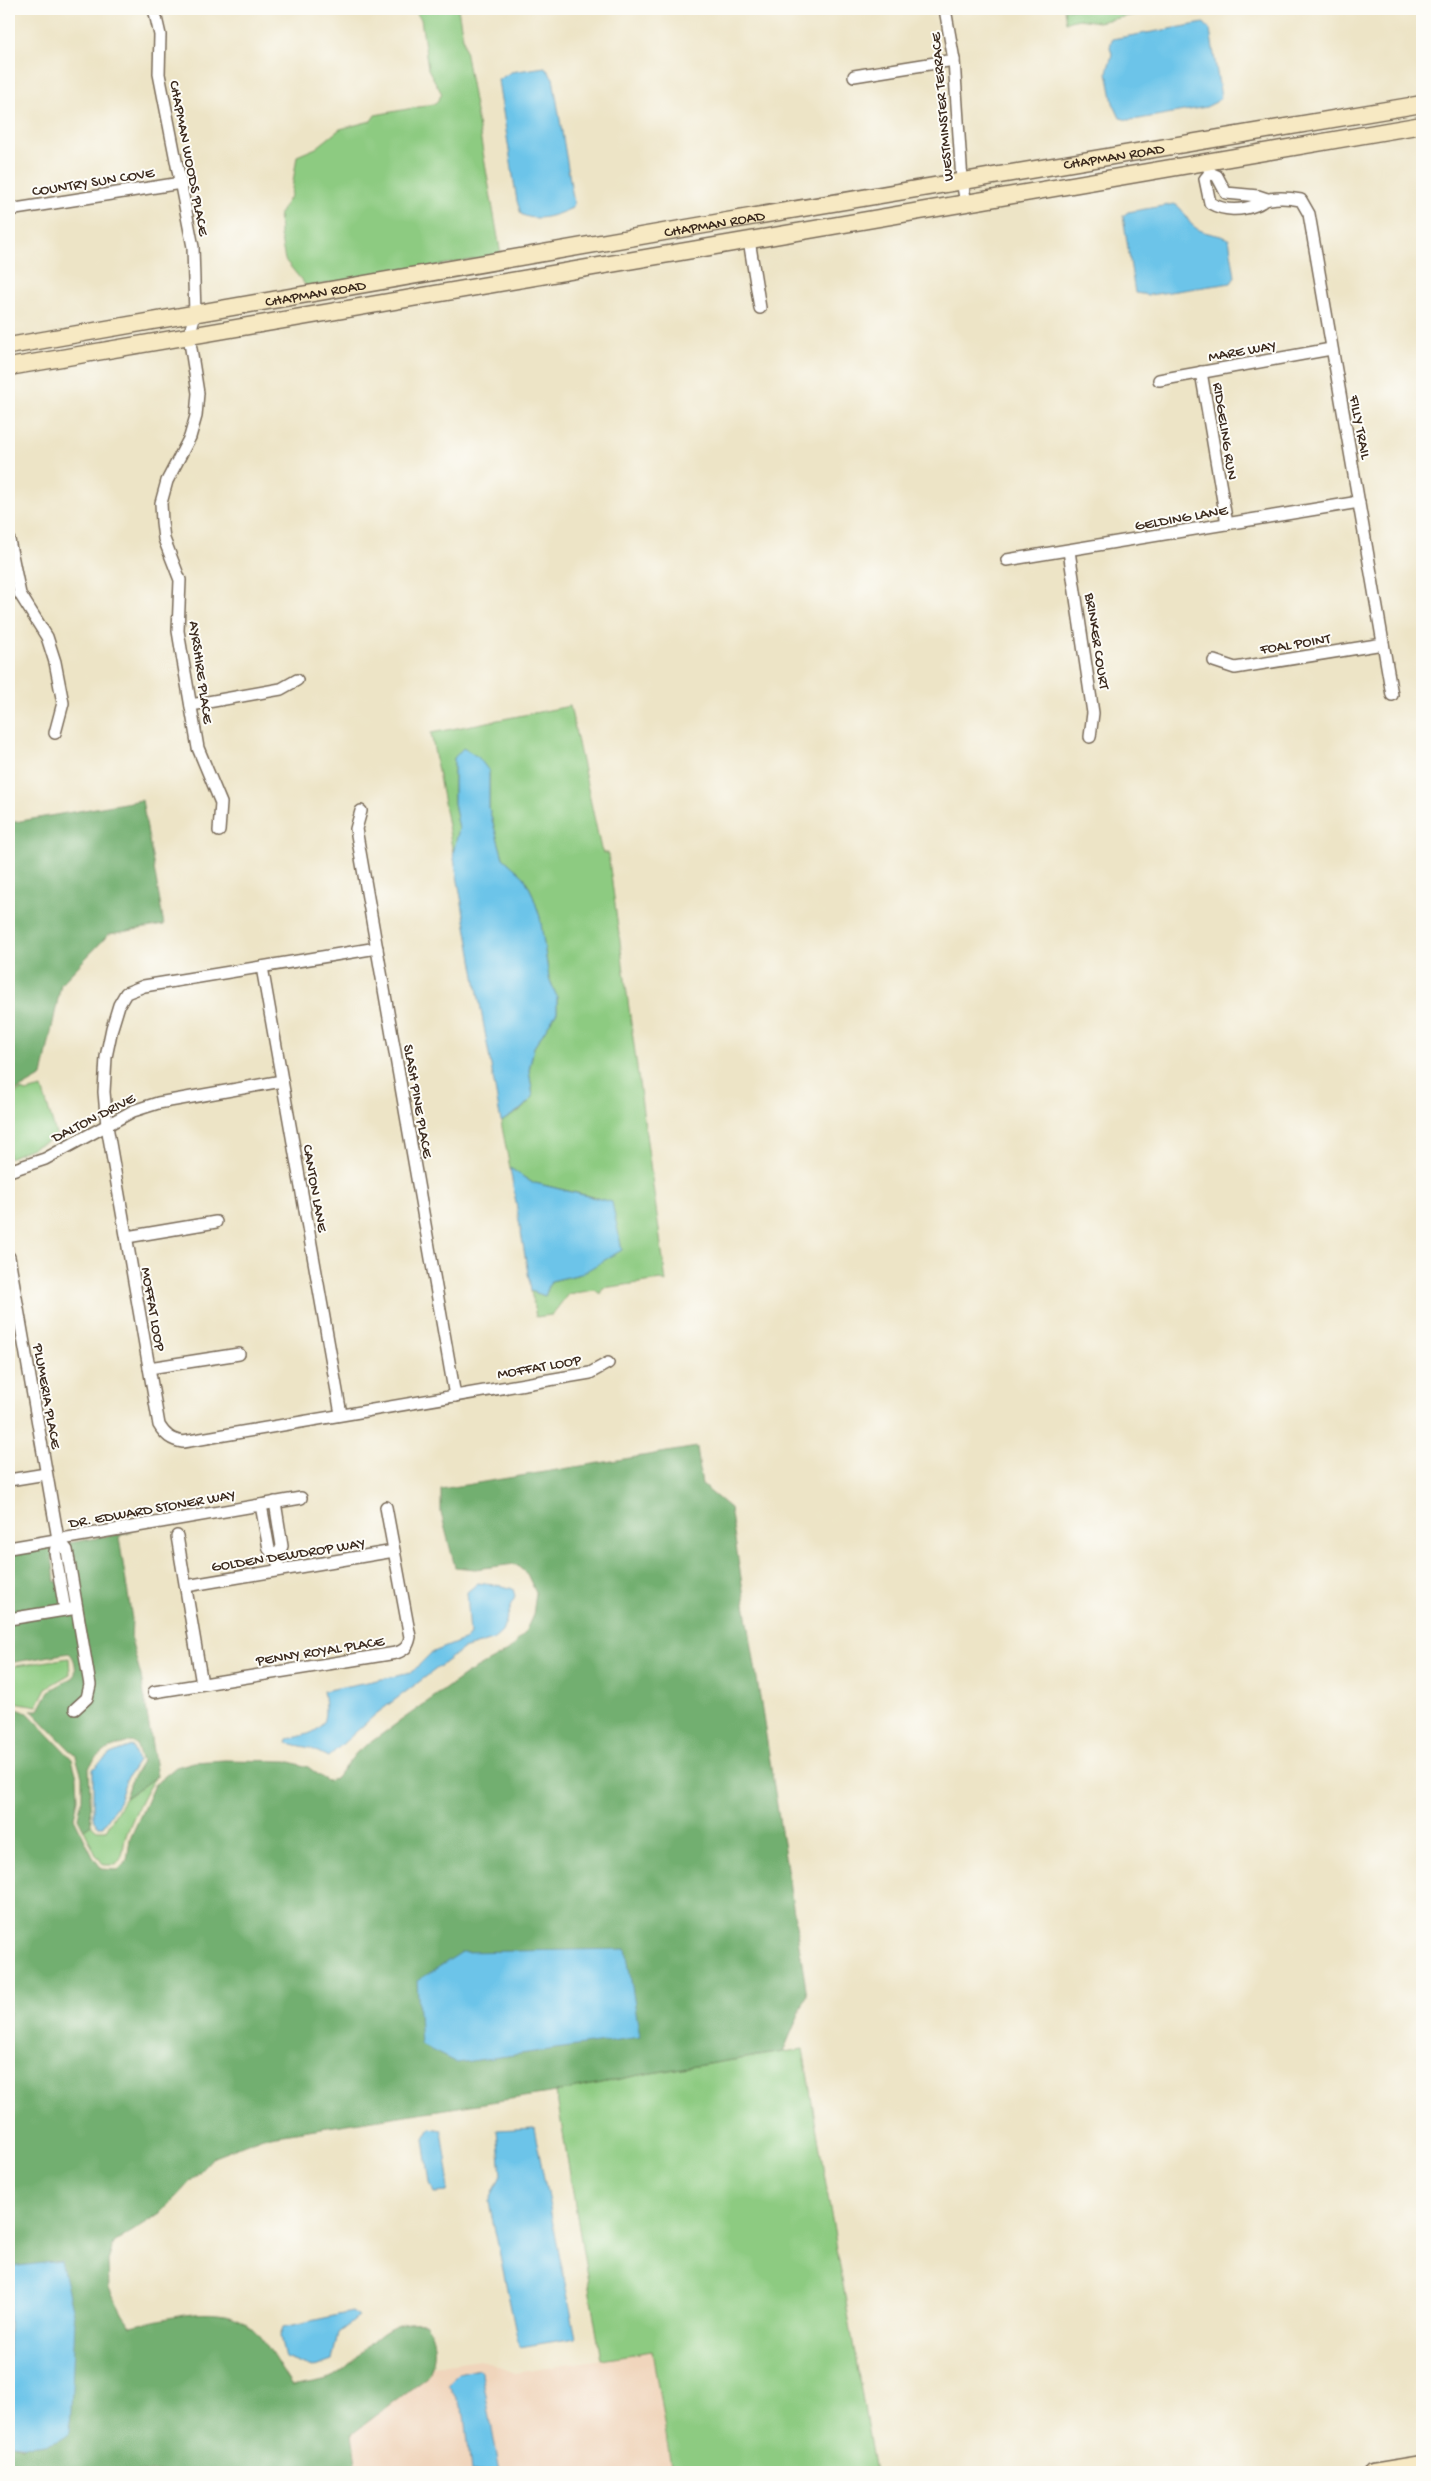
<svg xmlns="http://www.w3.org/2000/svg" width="1431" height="2481" font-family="'Gochi Hand',sans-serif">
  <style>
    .built { fill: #f0d5bc }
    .green { fill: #8dcb81; stroke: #647a50 }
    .forest { fill: #72af6f; stroke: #566c46 }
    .water { fill: #6cc4e9; stroke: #547784 }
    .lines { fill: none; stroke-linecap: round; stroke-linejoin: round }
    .street-casing { stroke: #796b59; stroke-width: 14 }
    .secondary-casing { stroke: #796b59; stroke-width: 19 }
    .street { stroke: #fff; stroke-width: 11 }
    .secondary { stroke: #f7e9c3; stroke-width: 16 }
    .labels { text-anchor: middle; stroke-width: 4; stroke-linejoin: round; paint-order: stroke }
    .street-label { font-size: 15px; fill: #3b2a1e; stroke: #fdfcf7 }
  </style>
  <rect width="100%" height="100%" fill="#fdfcf7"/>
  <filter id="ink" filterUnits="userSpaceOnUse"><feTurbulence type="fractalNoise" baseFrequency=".02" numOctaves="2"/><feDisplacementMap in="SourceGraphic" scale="10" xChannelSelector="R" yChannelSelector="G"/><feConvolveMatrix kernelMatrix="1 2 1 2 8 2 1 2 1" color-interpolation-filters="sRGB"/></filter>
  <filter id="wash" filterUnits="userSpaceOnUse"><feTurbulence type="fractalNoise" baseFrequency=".0096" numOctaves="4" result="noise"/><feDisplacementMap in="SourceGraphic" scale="20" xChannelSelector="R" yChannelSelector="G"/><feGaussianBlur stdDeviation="1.12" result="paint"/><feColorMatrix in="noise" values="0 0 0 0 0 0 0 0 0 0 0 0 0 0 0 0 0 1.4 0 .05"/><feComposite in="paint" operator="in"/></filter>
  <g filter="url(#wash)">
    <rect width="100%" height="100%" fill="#ede4c6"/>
    <path class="built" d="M652 2351 672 2472H357L352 2434 428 2376 433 2366 480 2359 515 2373Z"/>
    <g class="green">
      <path d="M413 9H458L501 255 307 287 285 260 280 235 279 214 291 195 297 156 316 148 340 129 371 121 375 115 435 104 442 94 428 69 421 19Z"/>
      <path d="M1064 9H1163L1098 22 1079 19 1066 22Z"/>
      <path d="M570 706 601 849 603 853H608L666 1282 661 1280 603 1288 600 1294 595 1290 568 1294 552 1315 536 1317 531 1291 545 1296 551 1281 581 1274 598 1198 531 1182 510 1168 501 1122 521 1110 533 1097 529 1070 534 1047 557 1012V997L549 978 540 917 532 893 524 877 503 858 489 809V771L454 758V803L459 829 453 853 431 733Z"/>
      <path d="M42 1088 57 1137 9 1158V1097L21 1090 26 1092Z"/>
      <path d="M69 1658 70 1674 46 1688 37 1706 9 1701V1667Z"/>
      <path d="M157 1776C148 1784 130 1824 126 1836 122 1848 125 1856 116 1865H104L96 1855 84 1830 91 1825 97 1830H106L125 1798Z"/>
      <path d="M803 2049 875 2472H672L652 2351 601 2359 556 2092 645 2074Z"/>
    </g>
    <g class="forest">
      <path d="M142 800 164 925 109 934 61 984 42 1076 9 1095V823Z"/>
      <path d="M697 1447 702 1485 730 1508 807 1995 783 2052 645 2074 556 2092 263 2137 214 2156 161 2213 114 2243 108 2261 109 2288 123 2315 131 2326C167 2319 223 2300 253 2329 265 2340 282 2372 292 2386 304 2383 323 2382 334 2376 367 2355 379 2318 425 2323 437 2338 437 2359 428 2376L352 2434 357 2472H9V2443L22 2447 61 2262 9 2267V1706L28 1713 72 1759 77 1777 78 1799 74 1818 93 1857 102 1869 118 1870 127 1861 130 1839 154 1785 176 1767 194 1762 225 1760 287 1761 308 1767 327 1781 335 1779 357 1752 466 1674 508 1651 524 1634 533 1615 536 1593 527 1574 515 1564 475 1569 455 1567 441 1513V1489Z"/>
      <path d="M132 1532 121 1535 119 1538 132 1619 131 1640 141 1676 157 1776 125 1798 130 1782 142 1762 136 1744 132 1741 108 1749 95 1759 89 1767 91 1825 84 1830 78 1818 82 1799V1777L76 1756 31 1710H39L49 1691 74 1677C77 1670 75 1657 69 1653L9 1663V1553L51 1546 55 1582 77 1578 68 1543Z"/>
    </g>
    <g class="water">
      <path d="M1204 23 1210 30 1221 97 1216 102 1206 107 1139 119 1128 120 1120 118 1113 103 1107 72 1112 54 1110 47 1112 39Z"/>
      <path d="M545 67 553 78 574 204 572 208C557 215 536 223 521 214L517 201 498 80 511 72Z"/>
      <path d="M1174 204C1183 207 1186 219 1192 225 1203 235 1217 233 1229 239L1235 277 1231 283 1149 295 1135 293 1123 216 1128 212Z"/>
      <path d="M463 748 478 757 489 771V809L503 858 524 877 532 893 540 917 549 978 557 997V1012L534 1047 529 1070 533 1097 521 1109 501 1122 453 853 459 829 454 803V758Z"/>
      <path d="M510 1168 531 1182 612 1202 622 1250 581 1274 551 1281 545 1296 531 1291Z"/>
      <path d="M478 1583 503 1586 513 1589 515 1596 502 1632 493 1640 463 1649 376 1714 328 1757 310 1748 287 1743 288 1739C322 1732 329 1728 323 1691L411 1673 431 1653 466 1639 470 1634 467 1592Z"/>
      <path d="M132 1746 138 1761 126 1780 119 1802 103 1826H98L94 1821 93 1815V1769L110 1754Z"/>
      <path d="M626 1949 640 2037 457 2063 421 2045 417 1981 462 1952Z"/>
      <path d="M430 2128 442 2130 449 2179 447 2192 434 2193 430 2183 424 2139Z"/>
      <path d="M534 2128 576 2338 519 2347 489 2202 501 2175 497 2130Z"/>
      <path d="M61 2261 75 2322 70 2432C56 2446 27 2448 9 2443V2267Z"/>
      <path d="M352 2312 359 2317 338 2333 332 2361 312 2368 285 2358 280 2336 283 2327Z"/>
      <path d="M479 2369 482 2374 500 2472H471L465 2414 448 2384 458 2374Z"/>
    </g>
  </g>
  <g filter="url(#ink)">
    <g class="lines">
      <g class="street-casing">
        <g id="street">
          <path d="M154 9 160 35 159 74 193 247 195 314 189 336 198 393 196 416 190 437 167 481 161 503 162 522 164 539 180 580 178 631 181 649 198 748 221 803 219 831"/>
          <path d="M945 9 954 60 962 181 966 203"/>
          <path d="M854 76 954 60"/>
          <path d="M1207 162 1210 173 1205 179 1210 203C1224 211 1241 211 1256 205 1261 203 1265 199 1270 199 1281 197 1290 198 1301 200L1309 214 1392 695"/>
          <path d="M1210 173 1217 176 1226 193 1258 196 1267 199"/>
          <path d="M9 210 181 183"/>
          <path d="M749 240 760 308"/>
          <path d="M1201 372 1227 524"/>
          <path d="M1159 380 1331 349"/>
          <path d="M9 540 20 594 47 637 55 662 63 703 55 733"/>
          <path d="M1069 551 1093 713 1090 737"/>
          <path d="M1007 560 1359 502"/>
          <path d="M1214 661 1235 668 1383 644"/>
          <path d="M191 705 281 689 297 680"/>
          <path d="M361 811 356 829 455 1396"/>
          <path d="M377 948 144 986 126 993 119 1005 112 1028 106 1057 104 1092 107 1126 159 1425C165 1435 171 1440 183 1442L590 1373 608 1363"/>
          <path d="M262 967 341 1414"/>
          <path d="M9 1171 45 1159 133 1111 158 1103 282 1081"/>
          <path d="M127 1237 216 1222"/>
          <path d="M9 1257 58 1539 55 1552 65 1610"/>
          <path d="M149 1368 239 1354"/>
          <path d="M9 1480 46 1474"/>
          <path d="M275 1502 282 1546 277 1558 279 1570"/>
          <path d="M261 1505 269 1549 277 1558"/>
          <path d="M177 1536 202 1684"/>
          <path d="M58 1539 67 1550 90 1685 87 1698 75 1709"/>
          <path d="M9 1548 301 1498"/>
          <path d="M186 1586 394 1551"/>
          <path d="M9 1619 71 1609"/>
          <path d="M154 1692 396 1653C405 1650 408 1647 410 1637L386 1507"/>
        </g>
      </g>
      <g class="secondary-casing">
        <g id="secondary">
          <path id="s1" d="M9 346 750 217 1422 104"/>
          <path d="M9 367 1422 125"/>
          <path d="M1373 2472 1422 2464"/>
        </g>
      </g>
      <use href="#street" class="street"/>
      <use href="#secondary" class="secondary"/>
    </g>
  </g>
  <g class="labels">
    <g class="street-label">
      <text transform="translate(941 107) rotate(-95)" y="5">WESTMINSTER TERRACE</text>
      <text dy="5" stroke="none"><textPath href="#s1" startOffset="1121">CHAPMAN ROAD</textPath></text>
      <text transform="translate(190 158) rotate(79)" y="5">CHAPMAN WOODS PLACE</text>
      <text transform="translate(93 181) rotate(-9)" y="5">COUNTRY SUN COVE</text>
      <text dy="5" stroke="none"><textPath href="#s1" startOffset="716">CHAPMAN ROAD</textPath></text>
      <text dy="5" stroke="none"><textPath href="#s1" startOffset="311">CHAPMAN ROAD</textPath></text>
      <text transform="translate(1242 350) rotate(-10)" y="5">MARE WAY</text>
      <text transform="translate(1361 427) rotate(79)" y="5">FILLY TRAIL</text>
      <text transform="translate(1226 431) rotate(81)" y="5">RIDGELING RUN</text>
      <text transform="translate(1181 517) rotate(-10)" y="5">GELDING LANE</text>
      <text transform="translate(1098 641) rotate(81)" y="5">BRINKER COURT</text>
      <text transform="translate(1295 643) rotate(-9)" y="5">FOAL POINT</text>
      <text transform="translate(202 672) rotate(82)" y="5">AYRSHIRE PLACE</text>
      <text transform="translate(419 1101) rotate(80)" y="5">SLASH PINE PLACE</text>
      <text transform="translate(93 1117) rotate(-27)" y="5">DALTON DRIVE</text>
      <text transform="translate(316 1188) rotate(80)" y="5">CANTON LANE</text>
      <text transform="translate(154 1309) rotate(80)" y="5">MOFFAT LOOP</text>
      <text transform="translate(539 1366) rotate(-10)" y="5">MOFFAT LOOP</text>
      <text transform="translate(48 1396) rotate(80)" y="5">PLUMERIA PLACE</text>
      <text transform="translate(152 1508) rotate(-10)" y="5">DR. EDWARD STONER WAY</text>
      <text transform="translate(288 1554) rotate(-9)" y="5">GOLDEN DEWDROP WAY</text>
      <text transform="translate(320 1650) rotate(-9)" y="5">PENNY ROYAL PLACE</text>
    </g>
  </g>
  <rect width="1431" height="2481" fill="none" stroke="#fdfcf7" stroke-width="30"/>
</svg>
